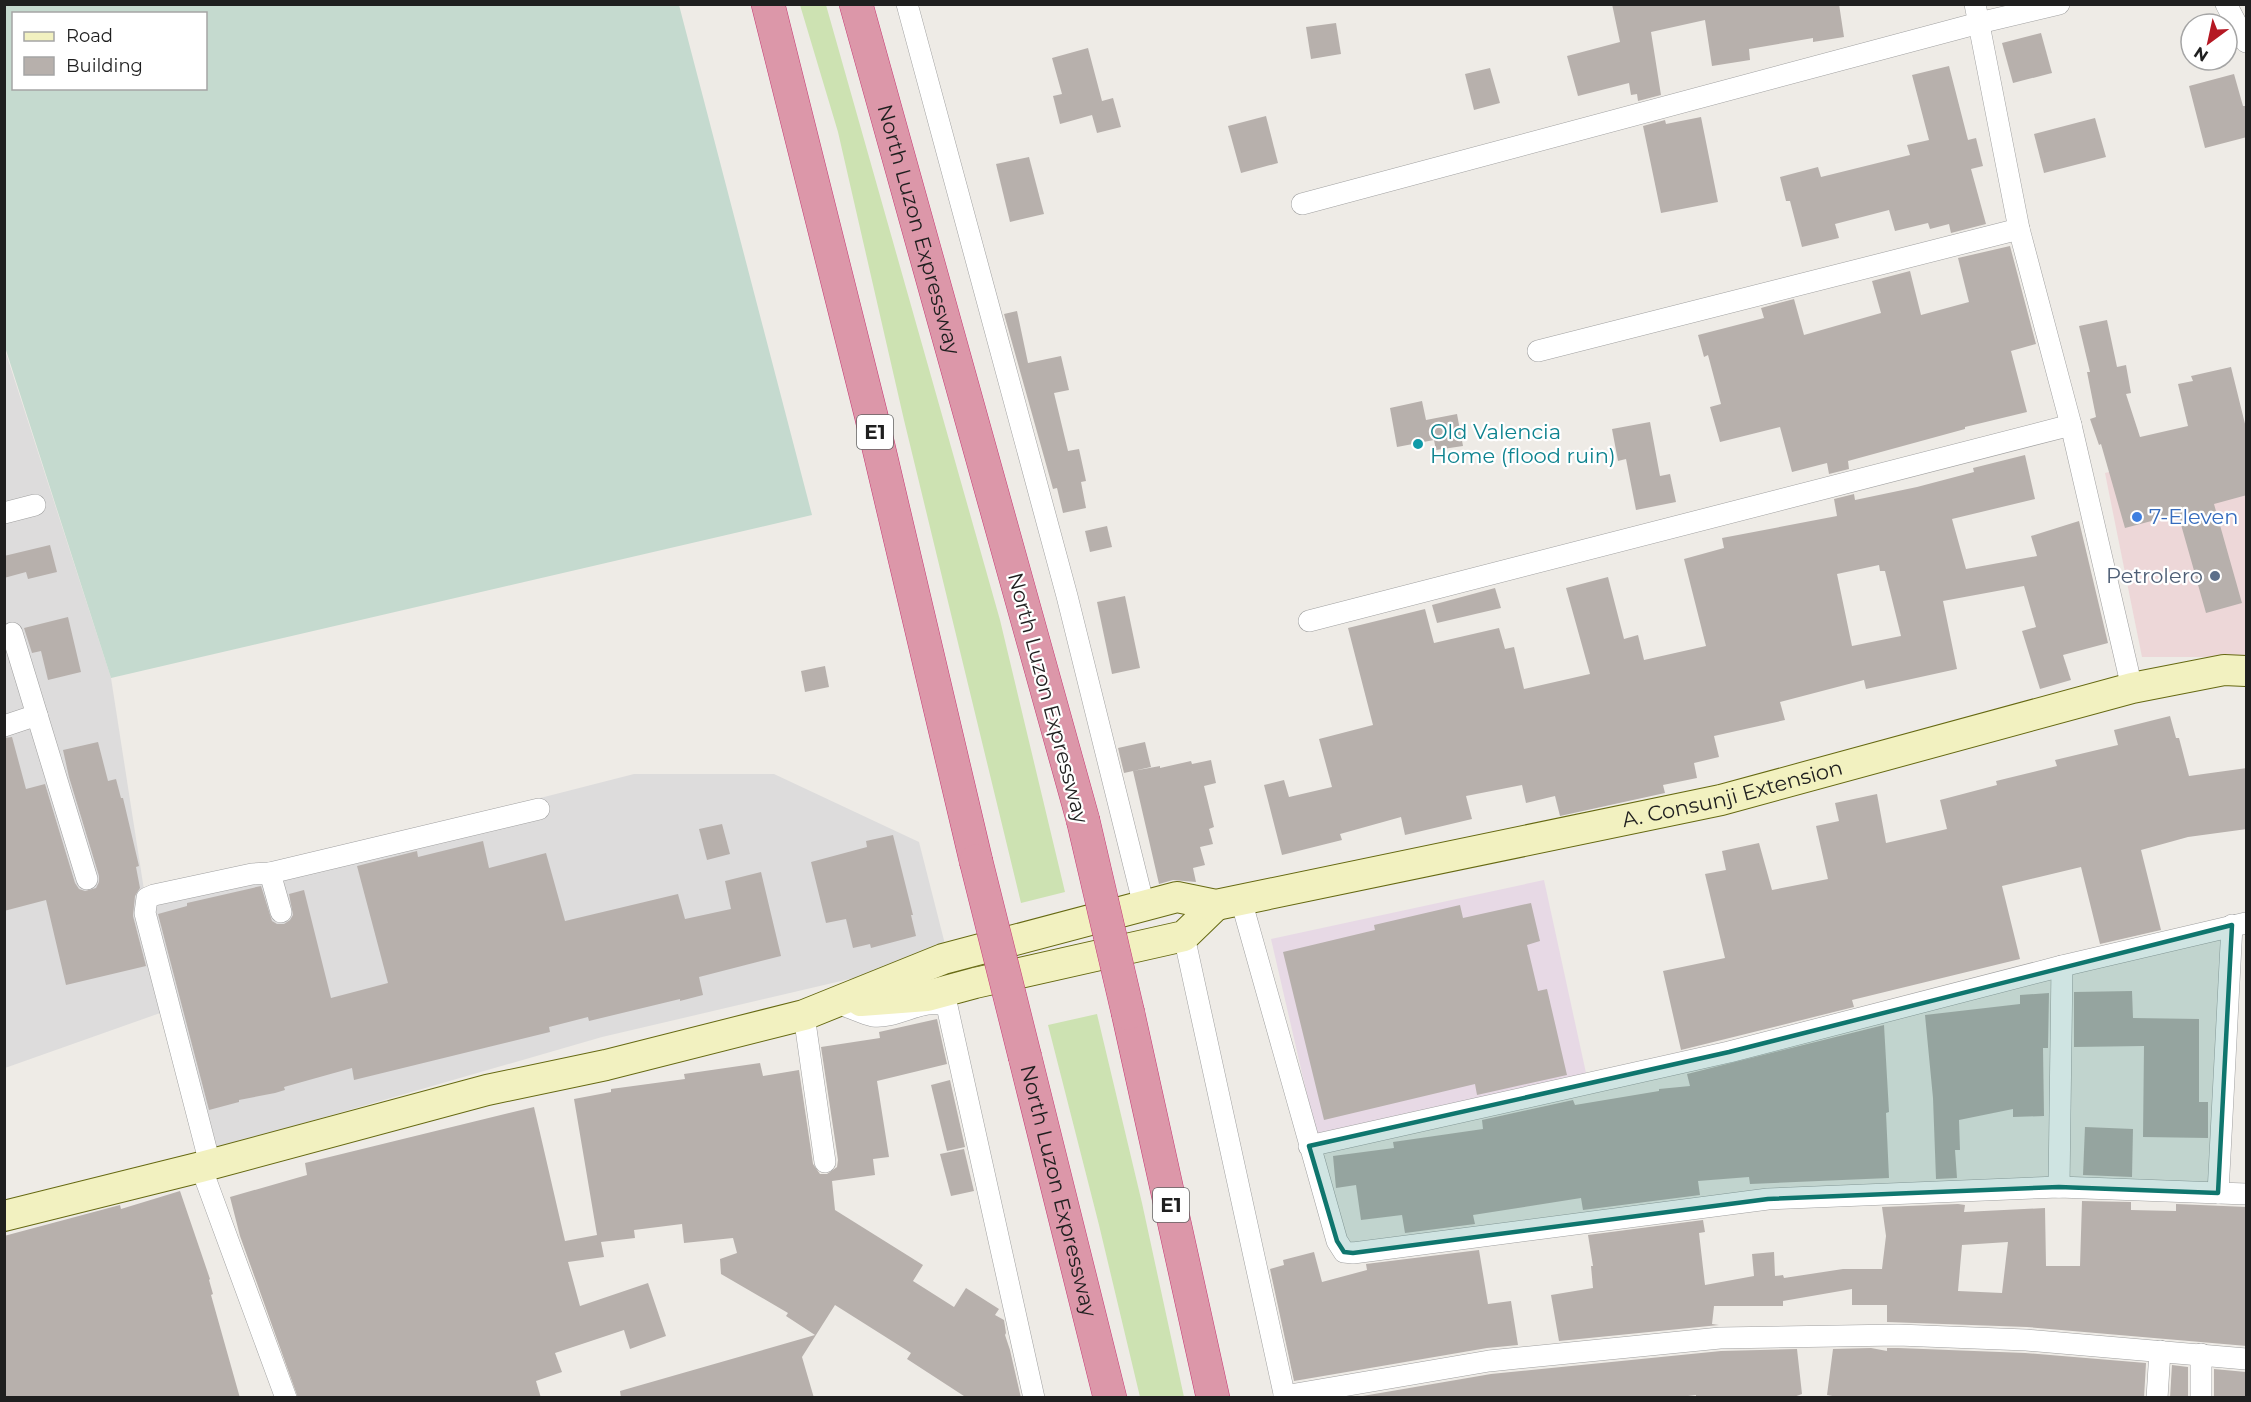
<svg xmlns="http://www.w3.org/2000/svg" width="2251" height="1402" font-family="Montserrat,sans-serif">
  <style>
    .residential { fill: #dddcdc }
    .commercial { fill: #edd7d8 }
    .industrial { fill: #e7d9e5 }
    .grass { fill: #cde2b2 }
    .wetland { fill: #c5dacf; fill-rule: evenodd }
    .building { fill: #b7b0ac; fill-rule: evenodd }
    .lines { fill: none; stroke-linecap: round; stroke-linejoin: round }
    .street-casing { stroke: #a0a0a0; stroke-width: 22 }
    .secondary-casing { stroke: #666912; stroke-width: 32 }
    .highway-casing { stroke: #c63a74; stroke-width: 34 }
    .street { stroke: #fff; stroke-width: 21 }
    .secondary { stroke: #f2f1c0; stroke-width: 30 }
    .highway { stroke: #dc97a9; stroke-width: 33 }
    .highway-bridge-casing { stroke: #c63a74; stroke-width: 34; stroke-linecap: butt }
    .highway-bridge { stroke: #dc97a9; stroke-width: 33 }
    .marked { fill: #0f766e; fill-opacity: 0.2; stroke: #0f766e; stroke-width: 4.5; stroke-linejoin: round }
    .culture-dot { fill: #0f9aa8; stroke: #fff; stroke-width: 2 }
    .shop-dot { fill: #3f7fe0; stroke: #fff; stroke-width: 2 }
    .service-dot { fill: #5c6f8a; stroke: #fff; stroke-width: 2 }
    .labels { text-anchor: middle; stroke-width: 4.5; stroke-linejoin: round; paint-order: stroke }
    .shield { fill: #fff; stroke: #626262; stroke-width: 1.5 }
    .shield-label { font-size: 20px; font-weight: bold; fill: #1f1f1f }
    .street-label { font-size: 21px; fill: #1f1f1f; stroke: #fff }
    .culture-label { font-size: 21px; fill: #0d838f; stroke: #fff; text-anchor: start }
    .shop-label { font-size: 21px; fill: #366cbe; stroke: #fff; text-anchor: start }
    .service-label { font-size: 21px; fill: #4e5e75; stroke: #fff; text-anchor: end }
  </style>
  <rect width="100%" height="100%" fill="#eeebe6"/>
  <g class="residential">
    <path d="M4 347 111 678 163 1012 5 1068Z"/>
    <path d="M634 774H774L919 842 948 956 602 1037 211 1150 148 898Z"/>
  </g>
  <path class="commercial" d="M2246 438V657H2142L2105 473Z"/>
  <path class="industrial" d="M1544 880 1586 1073 1317 1138 1271 939Z"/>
  <g class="grass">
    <path d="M800 5H826L1000 620 1065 892 1021 903 904 420 838 132Z"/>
    <path d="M1097 1014 1142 1203 1184 1397H1140L1099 1225 1048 1025Z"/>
  </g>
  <path class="wetland" d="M4 5H679L812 515 111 678 5 347ZM14 14H206V88H14Z"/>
  <g class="building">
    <path d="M1612 4H1839L1844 37 1813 42V38L1749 49 1750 60 1712 66 1705 20 1651 32 1661 95 1638 101 1637 94 1631 95 1629 83 1578 96 1567 56 1620 42Z"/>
    <path d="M1336 23 1341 54 1311 59 1306 27Z"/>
    <path d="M2041 33 2052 73 2013 83 2002 43Z"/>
    <path d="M1088 48 1102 101 1113 98 1121 127 1097 133 1092 115 1060 124 1053 96 1062 94 1052 58Z"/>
    <path d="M1949 66 1968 140 1976 138 1983 166 1971 169 1986 224 1951 233 1949 224 1930 229 1928 223 1895 231 1889 210 1835 224 1839 238 1802 247 1790 201H1786L1780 177 1818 167 1821 177 1910 155 1907 145 1929 140 1912 75Z"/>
    <path d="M1490 68 1500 103 1474 110 1465 74Z"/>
    <path d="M2234 74 2243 106H2247V137L2205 148 2189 86Z"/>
    <path d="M1266 116 1278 163 1241 173 1228 126Z"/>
    <path d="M1701 117 1718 202 1661 213 1643 126 1665 120 1666 124Z"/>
    <path d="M2095 118 2106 157 2044 173 2034 134Z"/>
    <path d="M1029 157 1044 214 1010 222 996 164Z"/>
    <path d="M2010 246 2036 344 2011 351 2027 412 1965 427V429L1848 461 1849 469 1829 474 1827 463 1792 472 1780 427 1720 442 1710 407 1721 404 1708 355 1704 357 1698 335 1764 318 1761 308 1794 299 1804 335 1881 313 1872 281 1910 271 1921 315 1969 302 1958 258Z"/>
    <path d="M1017 311 1028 363 1061 356 1069 390 1054 393 1068 451 1079 449 1086 481 1081 482 1086 508 1063 513 1057 488 1053 489 1004 314Z"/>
    <path d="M2107 320 2117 367 2126 365 2131 393 2126 394 2140 437 2188 426 2178 384 2193 381 2191 376 2231 367 2247 432V495L2214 504 2242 603 2206 613 2178 514 2125 528 2101 444 2099 445 2090 419 2096 417 2087 372H2090L2079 326Z"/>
    <path d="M1422 401 1426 420 1457 414 1463 446 1436 450 1434 440 1397 447 1390 408Z"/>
    <path d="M1650 422 1660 476 1670 474 1676 502 1636 510 1626 459 1618 461 1612 429Z"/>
    <path d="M2025 455 2035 499 1952 519 1966 569 2037 556 2031 536 2079 521 2108 643 2063 655 2071 680 2040 689 2022 631 2036 627 2024 586 1943 601 1957 669 1866 689 1864 680 1780 702 1785 720 1714 736 1719 757 1694 763 1697 778 1663 785 1665 793 1560 816 1555 796 1526 803 1522 785 1466 796 1472 819 1405 835 1401 817 1340 834 1342 840 1282 855 1264 785 1284 780 1289 797 1332 787 1319 739 1373 725 1348 628 1425 609 1434 643 1499 628 1505 649 1514 647 1524 689 1590 674 1566 588 1608 577 1624 639 1638 635 1644 660 1706 646 1684 559 1724 548 1722 538 1837 516 1834 499 1854 494 1855 500 1917 487 1974 472 1973 468ZM1879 565 1880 571H1885L1901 636 1852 646 1837 574Z"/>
    <path d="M1107 526 1112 547 1090 552 1085 531Z"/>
    <path d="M50 545 57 572 28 579 26 572 4 578V556Z"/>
    <path d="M1495 588 1501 608 1437 623 1432 605Z"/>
    <path d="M1125 596 1140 668 1112 674 1097 602Z"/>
    <path d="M68 617 81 672 48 680 41 651 32 653 24 628Z"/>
    <path d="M825 666 829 687 805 692 801 671Z"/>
    <path d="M2170 716 2176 738H2179L2189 776 2247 768V829L2188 837 2141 850 2161 930 2100 944 2081 867 2002 886 2020 959 1852 1000 1854 1007 1681 1050 1663 971 1725 958 1705 874 1726 870 1722 851 1759 843 1772 890 1828 879 1816 826 1839 821 1835 803 1877 794 1886 843 1947 829 1940 800 1997 785 1996 781 2057 766 2055 760 2118 745 2114 730Z"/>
    <path d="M12 737 26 789 45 784 75 883 79 889 85 891 96 888 99 882V876L69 777 63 750 98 742 108 781 116 779 121 798H123L139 866 136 867 140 888 135 896 133 916 146 966 66 985 46 900 4 911V738Z"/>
    <path d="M1145 742 1151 767 1133 771 1160 766V768L1191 761 1192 764 1211 760 1216 783 1204 786 1214 827 1209 829 1213 844 1200 847 1205 865 1193 868 1196 882 1173 880 1159 884 1133 771 1124 773 1118 748Z"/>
    <path d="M722 824 730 854 707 860 699 829Z"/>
    <path d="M893 835 913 915H911L916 936 871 948 870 944 853 948 846 919 826 923 811 862 867 847 866 841Z"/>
    <path d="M483 841 489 868 546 853 565 921 678 894 685 919 731 909 725 881 761 872 781 956 699 977 703 995 680 1001V999L589 1021 588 1017 549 1027 550 1032 354 1080 352 1068 284 1087 285 1090 275 1093 239 1100V1102L209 1110 158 914 187 906V903L261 886 272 921 277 924H284L290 920 293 915 289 894 304 890 331 998 388 983 357 866 417 851 418 857Z"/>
    <path d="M1531 903 1540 941 1527 945 1538 991 1547 989 1567 1075 1477 1095 1475 1084 1324 1120 1283 952 1375 930 1374 925 1460 905 1463 918Z"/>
    <path d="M2132 991 2133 1018 2199 1019V1102H2208V1138L2143 1137 2144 1046 2074 1047V992Z"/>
    <path d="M2049 993 2048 1048H2043L2044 1116 2013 1117V1109L1959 1120 1960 1150H1955L1957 1178 1936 1179 1933 1098 1925 1015 2020 1004V995Z"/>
    <path d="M937 1019 947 1064 877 1081 889 1157 873 1159 875 1175 832 1181 835 1210 923 1265 913 1281 954 1307 966 1288 999 1309 995 1315 1004 1320 1006 1333 1005 1335 1010 1350 1021 1398H967L907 1359 911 1353 835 1305 802 1357 814 1398H621L620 1391 815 1335 786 1316 788 1313 721 1274 720 1259 737 1253 733 1238 684 1243 682 1224 634 1230 635 1238 601 1242 604 1257 568 1262 580 1306 648 1283 666 1336 630 1349 624 1330 555 1353 562 1372 536 1381 541 1398H298L240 1236 230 1197 307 1175 305 1163 534 1107 565 1241 597 1235 574 1099 611 1092V1089L685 1079 684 1074 760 1063 763 1076 799 1070 813 1164 820 1174H827L837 1167 838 1160 821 1047 880 1038 879 1032Z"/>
    <path d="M1884 1025 1889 1112 1886 1113 1889 1178 1750 1184 1749 1177 1698 1181 1700 1195 1583 1210 1581 1198 1473 1215 1475 1224 1405 1233 1402 1215 1361 1220 1356 1185 1336 1188 1333 1156 1394 1148 1393 1142 1483 1129 1482 1120 1573 1100 1575 1105 1659 1091V1089L1690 1086 1687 1074Z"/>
    <path d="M950 1080 965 1147 947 1151 931 1085Z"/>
    <path d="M2085 1127 2133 1129 2132 1177 2083 1175Z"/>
    <path d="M964 1149 974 1191 951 1196 940 1154Z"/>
    <path d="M180 1191 210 1279 209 1280 213 1294 211 1295 240 1398H4V1236L120 1205 121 1209Z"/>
    <path d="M2082 1201 2131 1202V1210L2176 1211V1204L2247 1207V1346L2027 1327 1887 1322V1305H1852V1289L1783 1301V1306H1714L1712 1324 1719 1325 1559 1341 1551 1295 1593 1288 1591 1266H1593L1588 1235 1703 1220 1705 1232 1699 1233 1705 1285 1754 1276 1752 1254 1774 1252 1775 1276 1783 1275 1784 1278 1843 1269H1882L1886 1236 1882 1207 1958 1204 1965 1205 1964 1212 2045 1208 2046 1266H2080ZM2008 1242 2002 1293 1958 1291 1962 1245Z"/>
    <path d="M1479 1250 1488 1304 1511 1301 1518 1345 1487 1348 1294 1381 1270 1269 1284 1265 1283 1260 1314 1252 1322 1282 1367 1270 1366 1264Z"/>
    <path d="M1871 1348 1887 1351V1348H1898L2025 1353 2146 1363 2144 1398H1843L1827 1395 1833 1349Z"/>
    <path d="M1797 1349 1802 1394 1791 1398H1696V1395L1672 1398H1351L1491 1374 1721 1351Z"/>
    <path d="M2172 1365 2188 1367V1398H2170Z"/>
    <path d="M2214 1369 2246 1372 2245 1398H2214Z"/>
  </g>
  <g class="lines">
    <g class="street-casing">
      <g id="street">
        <path d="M907 4 1067 596 1144 906"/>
        <path d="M1975 4 2019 229 2071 425 2132 688"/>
        <path d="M2226 4 2246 42"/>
        <path d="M1302 204 1979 23 2059 4"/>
        <path d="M1538 351 2019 229"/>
        <path d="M4 513 35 505"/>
        <path d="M1309 621 2071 425"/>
        <path d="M37 715 87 879"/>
        <path d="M4 726 37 715 12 633"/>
        <path d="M270 873 539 809"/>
        <path d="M1241 900 1337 1241 1344 1252 1353 1253 1768 1199 2059 1187 2246 1194"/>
        <path d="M1184 936 1285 1398"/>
        <path d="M845 1006C854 1009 864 1014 873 1016 898 1019 924 996 947 1006L1034 1398"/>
        <path d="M804 1015 825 1162"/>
        <path d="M1309 1146 1729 1052 2062 966 2246 923"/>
        <path d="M210 1164 145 913 147 898 154 895 252 874 270 873 281 912"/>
        <path d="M201 1167 286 1398"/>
        <path d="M2059 1187 2062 966"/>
        <path d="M2218 1193 2232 925"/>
        <path d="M1284 1396 1489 1361 1720 1338 1898 1335 2026 1340 2246 1359"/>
        <path d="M2157 1398 2160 1351"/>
        <path d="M2201 1398V1354"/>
      </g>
    </g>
    <g class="secondary-casing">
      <g id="secondary">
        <path d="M861 1001 927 996 975 983 1184 936 1216 905"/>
        <path id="s1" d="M4 1216 201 1167 487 1090 606 1065 804 1015 943 959 1177 897 1216 905 1721 800 2132 688 2224 670 2246 671"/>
      </g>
    </g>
    <g class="highway-casing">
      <g id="highway">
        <path d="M768 4 871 415 976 861"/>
        <path id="s2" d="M856 4 1083 820"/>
        <path d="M1128 1013 1213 1398"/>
        <path id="s3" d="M1025 1057 1110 1398"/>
      </g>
    </g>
    <use href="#street" class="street"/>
    <use href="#secondary" class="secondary"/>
    <use href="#highway" class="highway"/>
    <g class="highway-bridge-casing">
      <g id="highway-bridge">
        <path d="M1083 820 1128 1013"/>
        <path d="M976 861 1025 1057"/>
      </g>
    </g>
    <use href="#highway-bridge" class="highway-bridge"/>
  </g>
  <path class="marked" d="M2232 925 2218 1193 2059 1187 1768 1199 1353 1253 1344 1252 1337 1241 1309 1146 1729 1052Z"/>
  <circle class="culture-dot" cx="1418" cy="444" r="6"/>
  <circle class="shop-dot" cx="2137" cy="517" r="6"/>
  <circle class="service-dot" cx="2215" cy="576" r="6"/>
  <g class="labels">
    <g class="shield">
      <rect x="857" y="415" width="36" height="34" rx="4.5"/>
      <rect x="1153" y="1188" width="36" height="34" rx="4.5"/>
    </g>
    <g class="shield-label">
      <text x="875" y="439">E1</text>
      <text x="1171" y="1212">E1</text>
    </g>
    <g class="street-label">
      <text dy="7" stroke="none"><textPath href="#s2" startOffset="234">North Luzon Expressway</textPath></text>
      <text transform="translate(1048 698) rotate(75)" y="7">North Luzon Expressway</text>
      <text dy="7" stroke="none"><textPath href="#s1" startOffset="1785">A. Consunji Extension</textPath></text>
      <text dy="7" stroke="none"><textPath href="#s3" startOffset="138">North Luzon Expressway</textPath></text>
    </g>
    <g class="culture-label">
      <text x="1430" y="439">Old Valencia<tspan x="1430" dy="24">Home (flood ruin)</tspan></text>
    </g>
    <g class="shop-label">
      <text x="2149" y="524">7-Eleven</text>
    </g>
    <g class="service-label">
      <text x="2203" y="583">Petrolero</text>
    </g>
  </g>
  <rect width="2251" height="1402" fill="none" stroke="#1f1f1f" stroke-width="12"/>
  <rect x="12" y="12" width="195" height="78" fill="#ffffff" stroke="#a5a5a5" stroke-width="1.5"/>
  <rect x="24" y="32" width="30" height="9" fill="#f2f1c0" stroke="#a5a5a5" stroke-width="1.5"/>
  <text x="66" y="42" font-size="18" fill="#1f1f1f">Road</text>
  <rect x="24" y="57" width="30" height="18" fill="#b7b0ac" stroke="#a5a5a5" stroke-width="1.5"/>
  <text x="66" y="72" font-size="18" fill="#1f1f1f">Building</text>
  <g transform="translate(2209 42) rotate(213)"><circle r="28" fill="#ffffff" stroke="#a5a5a5" stroke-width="1.5"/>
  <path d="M0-4.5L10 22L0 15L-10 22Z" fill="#b51823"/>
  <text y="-9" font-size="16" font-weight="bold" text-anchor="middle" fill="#1f1f1f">N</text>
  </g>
</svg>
